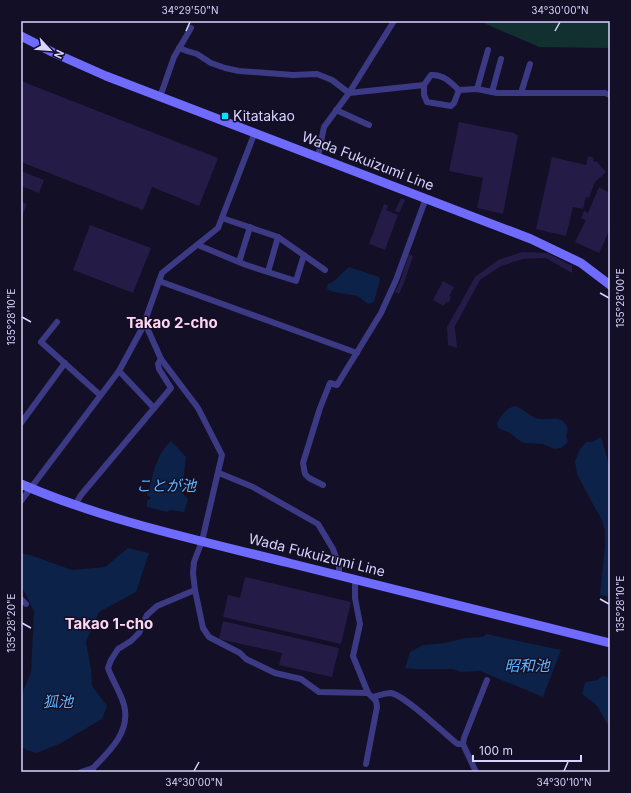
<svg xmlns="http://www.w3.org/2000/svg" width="631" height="793" font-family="Inter,'Noto Sans JP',sans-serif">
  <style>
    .green { fill: #12302f }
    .water { fill: #0c2248 }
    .building { fill: #241b47 }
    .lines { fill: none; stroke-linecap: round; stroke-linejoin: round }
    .minor { stroke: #3d3a85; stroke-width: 6 }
    .secondary { stroke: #6f6bff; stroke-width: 9 }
    .ticks { fill: none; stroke: #d9d4ff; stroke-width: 1.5 }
    .poi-dot { fill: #00e5ff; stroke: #130f26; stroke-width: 1.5 }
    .labels { text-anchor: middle; stroke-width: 3; stroke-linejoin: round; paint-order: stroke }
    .poi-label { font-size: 14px; fill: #d9d4ff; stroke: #130f26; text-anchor: start }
    .street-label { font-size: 14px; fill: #d9d4ff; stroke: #130f26 }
    .neighbourhood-label { font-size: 15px; font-weight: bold; fill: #ffd6f0; stroke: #130f26 }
    .water-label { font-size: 15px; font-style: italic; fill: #62b6ff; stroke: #130f26 }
    .neatline { fill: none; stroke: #d9d4ff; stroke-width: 1.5 }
    .ticks-label { font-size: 10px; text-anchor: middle; fill: #d9d4ff }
  </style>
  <rect width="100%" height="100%" fill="#130f26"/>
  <path class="green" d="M479 21H610V50L607 48 539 47Z"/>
  <g class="water">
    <path d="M349 267 379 277 380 280 374 302 368 304 358 296 334 292 327 289 328 284 333 282Z"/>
    <path d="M516 406C523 409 529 415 535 418 546 422 562 413 567 427 568 431 568 432 566 436L568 442 561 448 554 449 543 444 524 443 517 439 510 433 498 428 497 423C502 414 506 408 516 406Z"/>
    <path d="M601 437 608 461 610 464V597L600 595 605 546V530L601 518 595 508 577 474 575 461 580 449 586 442H592Z"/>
    <path d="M171 441 186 457 182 490 183 494 188 499 184 512 170 510 167 512 147 507V501L151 498 147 495C147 491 149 490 150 486 154 469 158 453 171 441Z"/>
    <path d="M128 548 149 553 136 592 99 612 86 642 91 669 92 686 107 706 102 719 61 743 37 753 26 750 21 746V697L31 672 34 611 21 585V553L30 555 72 570 105 567Z"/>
    <path d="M486 634 561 650 543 697 480 671 461 672 453 669H415L405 668 410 652 423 645 445 643 465 638 483 637Z"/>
    <path d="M602 676 610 677V729L598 707 594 703 582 694 585 682 598 680Z"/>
  </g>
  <g class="building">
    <path d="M21 81 218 158 199 206 152 187 143 210 21 162Z"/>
    <path d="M459 122 514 133 518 136 503 214 477 208 483 178 449 171Z"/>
    <path d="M588 156 594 158 593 161 597 162 606 172 595 182 589 198 586 197 583 209 573 207 566 236 536 229 552 157 586 165Z"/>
    <path d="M21 171 44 180 39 193 21 186Z"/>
    <path d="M599 187 610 193V229L599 253 575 242 586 220 581 218 584 211 588 213Z"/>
    <path d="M401 198 405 200 399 213 395 211Z"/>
    <path d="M21 202 27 204 21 218Z"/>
    <path d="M384 204 388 206 386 210 398 215 385 250 369 244Z"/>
    <path d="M90 225 151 248 133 293 73 270Z"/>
    <path d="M522 252 548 253 572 266V273L546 258 523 259 501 266 480 280 454 328H455L457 348 448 345 447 327 475 277 498 260Z"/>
    <path d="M409 254 413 256 404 283 399 294 395 292 400 282Z"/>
    <path d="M443 281 454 287 449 296 451 297 448 303 446 302 444 306 433 300Z"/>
    <path d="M245 577 351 602 341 644 223 617 228 595 240 598Z"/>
    <path d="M223 621 339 648 332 677 279 665 282 653 219 639Z"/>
  </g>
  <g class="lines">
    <g class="minor">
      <path d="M179 48 187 51 197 54 211 63 225 68 239 71 293 75 317 74 332 80 349 93 424 85 431 75C443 74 450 82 459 90L477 89 497 93H605L610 95"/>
      <path d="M424 85V95L427 102 451 106 454 103 459 90"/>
      <path d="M477 89 488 50"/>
      <path d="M492 92 501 59"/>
      <path d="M521 93 530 64"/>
      <path d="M160 97 174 57 191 28"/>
      <path d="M336 110 369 125"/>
      <path d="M318 157 324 127 349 93 394 21"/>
      <path d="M222 218 278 237 325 270"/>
      <path d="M198 245 246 265 296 281 304 255"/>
      <path d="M239 262 250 227"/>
      <path d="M268 272 278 237"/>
      <path d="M159 281 357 353"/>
      <path d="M57 322 41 342 100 395"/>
      <path d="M145 323 161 359 198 408 222 455 202 541 194 562 193 573 195 590 203 628 209 637 240 653 246 659 275 673 301 679 319 692 368 693"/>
      <path d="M119 371 154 408"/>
      <path d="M21 423 65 363"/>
      <path d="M219 473 253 487 318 524 333 549 339 565V575"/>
      <path d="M323 485 309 478 305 474 303 463 320 408 330 383 337 385 381 313 396 280 426 198"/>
      <path d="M21 501 119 371 145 323 146 318 162 273 218 228 255 132"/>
      <path d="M75 505 81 495 171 388 159 369 158 364 161 359"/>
      <path d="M355 579V598L360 624 353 656 368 693 376 701 377 707 366 764"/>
      <path d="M21 599 26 604"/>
      <path d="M373 697C378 696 385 693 391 693 404 695 443 732 455 742L458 744H463"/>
      <path d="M81 772 93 768"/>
      <path d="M93 772V768C110 751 131 731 124 705 121 693 112 680 108 668L111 660 118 649 131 641 139 633 147 615 157 606 195 590"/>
      <path d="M476 772 463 744 464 738 487 680"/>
    </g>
    <g class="secondary">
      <path d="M21 36 52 52 106 76 531 239 581 263 610 285"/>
      <path d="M21 484C106 521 199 540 289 563 396 589 503 616 610 643"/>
    </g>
  </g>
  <path class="ticks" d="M186 31 190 22M555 31 560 22M600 293 609 298M22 317 31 322M600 599 609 604M22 623 31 628M194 771 199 762M564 771 568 762"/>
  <rect class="poi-dot" x="221" y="112" width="8" height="8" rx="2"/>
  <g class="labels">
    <g class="poi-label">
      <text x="233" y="121">Kitatakao</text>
    </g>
    <g class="street-label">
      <text transform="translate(368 161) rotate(21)" y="5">Wada Fukuizumi Line</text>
      <text transform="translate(317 555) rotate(14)" y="5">Wada Fukuizumi Line</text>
    </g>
    <g class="neighbourhood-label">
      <text x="172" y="328">Takao 2-cho</text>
      <text x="109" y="629">Takao 1-cho</text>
    </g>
    <g class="water-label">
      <text x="166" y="491">ことが池</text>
      <text x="527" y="671">昭和池</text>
      <text x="58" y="707">狐池</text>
    </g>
  </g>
  <rect width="631" height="793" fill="none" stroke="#130f26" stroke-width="44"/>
  <g transform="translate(50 50) rotate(116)" stroke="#130f26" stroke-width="3" paint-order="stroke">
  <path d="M0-3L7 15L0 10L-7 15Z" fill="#d9d4ff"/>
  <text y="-6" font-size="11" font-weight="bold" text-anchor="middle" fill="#d9d4ff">N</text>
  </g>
  <path d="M473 755v6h108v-6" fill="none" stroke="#d9d4ff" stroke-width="2"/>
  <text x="479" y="755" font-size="12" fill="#d9d4ff" stroke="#130f26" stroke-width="3" paint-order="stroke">100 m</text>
  <rect x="22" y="22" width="587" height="749" class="neatline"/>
  <g class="ticks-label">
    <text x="190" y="14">34°29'50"N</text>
    <text x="560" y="14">34°30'00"N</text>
    <text transform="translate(620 298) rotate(-90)" y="4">135°28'00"E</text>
    <text transform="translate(11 317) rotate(-90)" y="4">135°28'10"E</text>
    <text transform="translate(620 604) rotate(-90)" y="4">135°28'10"E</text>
    <text transform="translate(11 623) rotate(-90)" y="4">135°28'20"E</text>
    <text x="194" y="786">34°30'00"N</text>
    <text x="564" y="786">34°30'10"N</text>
  </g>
</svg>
